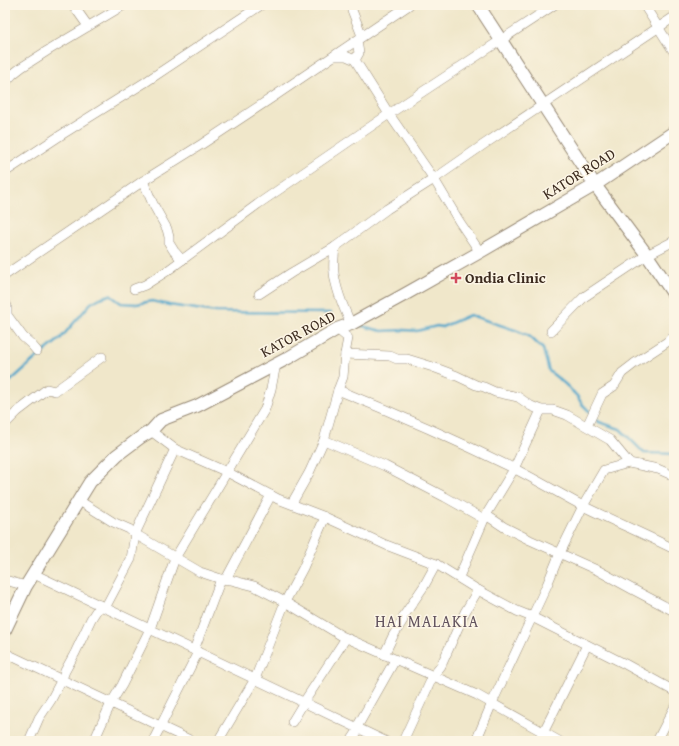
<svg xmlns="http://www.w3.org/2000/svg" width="679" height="746" font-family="'Gentium Book Plus',serif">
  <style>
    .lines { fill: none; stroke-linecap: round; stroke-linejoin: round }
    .stream { stroke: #4da5ca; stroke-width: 2.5 }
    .street-casing { stroke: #968874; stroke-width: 10 }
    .secondary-casing { stroke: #968874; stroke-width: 14 }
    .street { stroke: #fff; stroke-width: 9 }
    .secondary { stroke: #fff; stroke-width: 12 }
    .poi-dot { fill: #d1495b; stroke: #fcf5e5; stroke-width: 1.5 }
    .labels { text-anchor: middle; stroke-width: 3; stroke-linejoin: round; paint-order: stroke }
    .street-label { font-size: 15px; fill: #3b2a1e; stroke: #fcf5e5 }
    .poi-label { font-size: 15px; font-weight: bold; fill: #3b2a1e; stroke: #fcf5e5; text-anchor: start }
    .neighbourhood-label { font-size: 16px; letter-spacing: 1px; fill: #63545f; stroke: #fcf5e5 }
  </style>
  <rect width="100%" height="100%" fill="#fcf5e5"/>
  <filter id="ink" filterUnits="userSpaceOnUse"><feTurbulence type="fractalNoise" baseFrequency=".025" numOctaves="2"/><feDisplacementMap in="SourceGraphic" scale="8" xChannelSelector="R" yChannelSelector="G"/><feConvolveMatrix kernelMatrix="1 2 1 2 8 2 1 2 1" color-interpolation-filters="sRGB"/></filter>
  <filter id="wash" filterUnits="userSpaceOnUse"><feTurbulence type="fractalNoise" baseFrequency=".012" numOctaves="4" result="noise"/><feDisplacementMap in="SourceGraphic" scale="16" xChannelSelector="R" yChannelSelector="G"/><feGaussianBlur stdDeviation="0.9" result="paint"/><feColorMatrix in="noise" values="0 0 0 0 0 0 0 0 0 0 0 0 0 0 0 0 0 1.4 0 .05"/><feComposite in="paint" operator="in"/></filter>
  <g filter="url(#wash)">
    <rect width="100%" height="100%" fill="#f0e7ca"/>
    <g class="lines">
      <g class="stream">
        <path d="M358 325 382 331 404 330 417 331 437 326 442 327 470 315 515 330 529 336 543 349 549 371 565 384 577 396 582 404 591 413"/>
        <path d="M5 386 35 359 60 339 91 303 100 298 110 295 121 303 137 304 152 301 169 305 216 312 331 313"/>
        <path d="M594 417 599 422 620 429 644 453 674 454"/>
      </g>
    </g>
  </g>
  <g filter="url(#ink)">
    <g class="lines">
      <g class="street-casing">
        <g id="street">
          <path d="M73 5 88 26"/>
          <path d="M350 5 362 36"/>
          <path d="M644 5 674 52"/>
          <path d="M334 56H346L355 60 389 114 434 179 459 221 480 252"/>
          <path d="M355 60 359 53 357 41"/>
          <path d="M5 83 13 74 22 67 47 51 124 5"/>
          <path d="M5 172 61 135 144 83 261 5"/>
          <path d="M143 181 153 204 167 229 169 237V243L174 251 182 260"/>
          <path d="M335 247C334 256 333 265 334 273 336 290 344 309 351 324"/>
          <path d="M5 275 143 181 202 144 276 95 409 5"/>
          <path d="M134 289 145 285 167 271 258 204 389 114 554 5"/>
          <path d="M259 294 291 273 335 247 387 209 434 179 483 145 674 17"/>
          <path d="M5 303 7 306V315L23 337 31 344 37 351"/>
          <path d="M551 331 584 297 647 255 674 241"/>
          <path d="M345 354 390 356 397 359H407L433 367 457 376 476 385 484 387 495 392 518 397 531 406 541 410H553L567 415 610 440 629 463"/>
          <path d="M338 390C397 414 456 440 513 468 537 480 560 494 583 506 613 521 644 534 674 549"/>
          <path d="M5 424 17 412 47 389 55 391 102 357"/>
          <path d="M587 426 602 394 614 386 622 373 635 363 667 342 674 335"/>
          <path d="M151 431 175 449 227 472 278 499 325 517 386 545 436 564 478 590 517 611 532 617 625 664 674 691"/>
          <path d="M324 440 385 466 445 497 484 519"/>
          <path d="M78 500 113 522 129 529 135 534 200 572 221 579 231 580 254 586 285 602 342 636 477 695 559 741"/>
          <path d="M292 503 309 473 324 440 338 390 343 377 345 354 348 338 337 329"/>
          <path d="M486 515 504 527 530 540 599 571 632 589 674 611"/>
          <path d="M34 574 385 741"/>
          <path d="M459 577 486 515 514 469 541 410"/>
          <path d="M226 579 271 495"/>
          <path d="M5 580 26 586"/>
          <path d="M105 608 131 559 135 534 175 449"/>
          <path d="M194 650 221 579"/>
          <path d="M5 653 192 741"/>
          <path d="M384 655 393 636 403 620V617L424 586 436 564"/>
          <path d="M292 722 304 702 346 638"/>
          <path d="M357 727 395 660"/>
          <path d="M29 741 39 718 51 700 62 679 65 671 75 653 91 619 100 605"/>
          <path d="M94 741 111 703 122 685 150 629 175 558 265 409 271 389 276 364"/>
          <path d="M153 741 198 652"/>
          <path d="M218 741 255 679 285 602 303 568 325 517"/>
          <path d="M351 741 359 729"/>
          <path d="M403 741 433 676 441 666 465 612 478 590"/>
          <path d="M476 741 492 703 547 585 560 553 583 506 604 470 629 463 658 469 674 476"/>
          <path d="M539 741 587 645"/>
          <path d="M657 741 674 708"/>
        </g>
      </g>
      <g class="secondary-casing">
        <g id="secondary">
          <path d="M478 5 595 185 647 255 674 295"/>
          <path d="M5 630 26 586 90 482 117 455 141 437 151 431 161 420 197 406 288 358 337 329 351 324 402 296 480 252 595 185 674 132"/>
        </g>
      </g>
      <use href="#street" class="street"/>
      <use href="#secondary" class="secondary"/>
    </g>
  </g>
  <path class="poi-dot" d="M454 272h4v4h4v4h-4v4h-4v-4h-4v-4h4z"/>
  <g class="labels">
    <g class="street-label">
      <text transform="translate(579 174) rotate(-32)" y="5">KATOR ROAD</text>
      <text transform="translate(298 334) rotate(-28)" y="5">KATOR ROAD</text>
    </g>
    <g class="poi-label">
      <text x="465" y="283">Ondia Clinic</text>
    </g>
    <g class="neighbourhood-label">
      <text x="427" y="627">HAI MALAKIA</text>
    </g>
  </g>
  <rect width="679" height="746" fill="none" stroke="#fcf5e5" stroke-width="20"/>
</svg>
